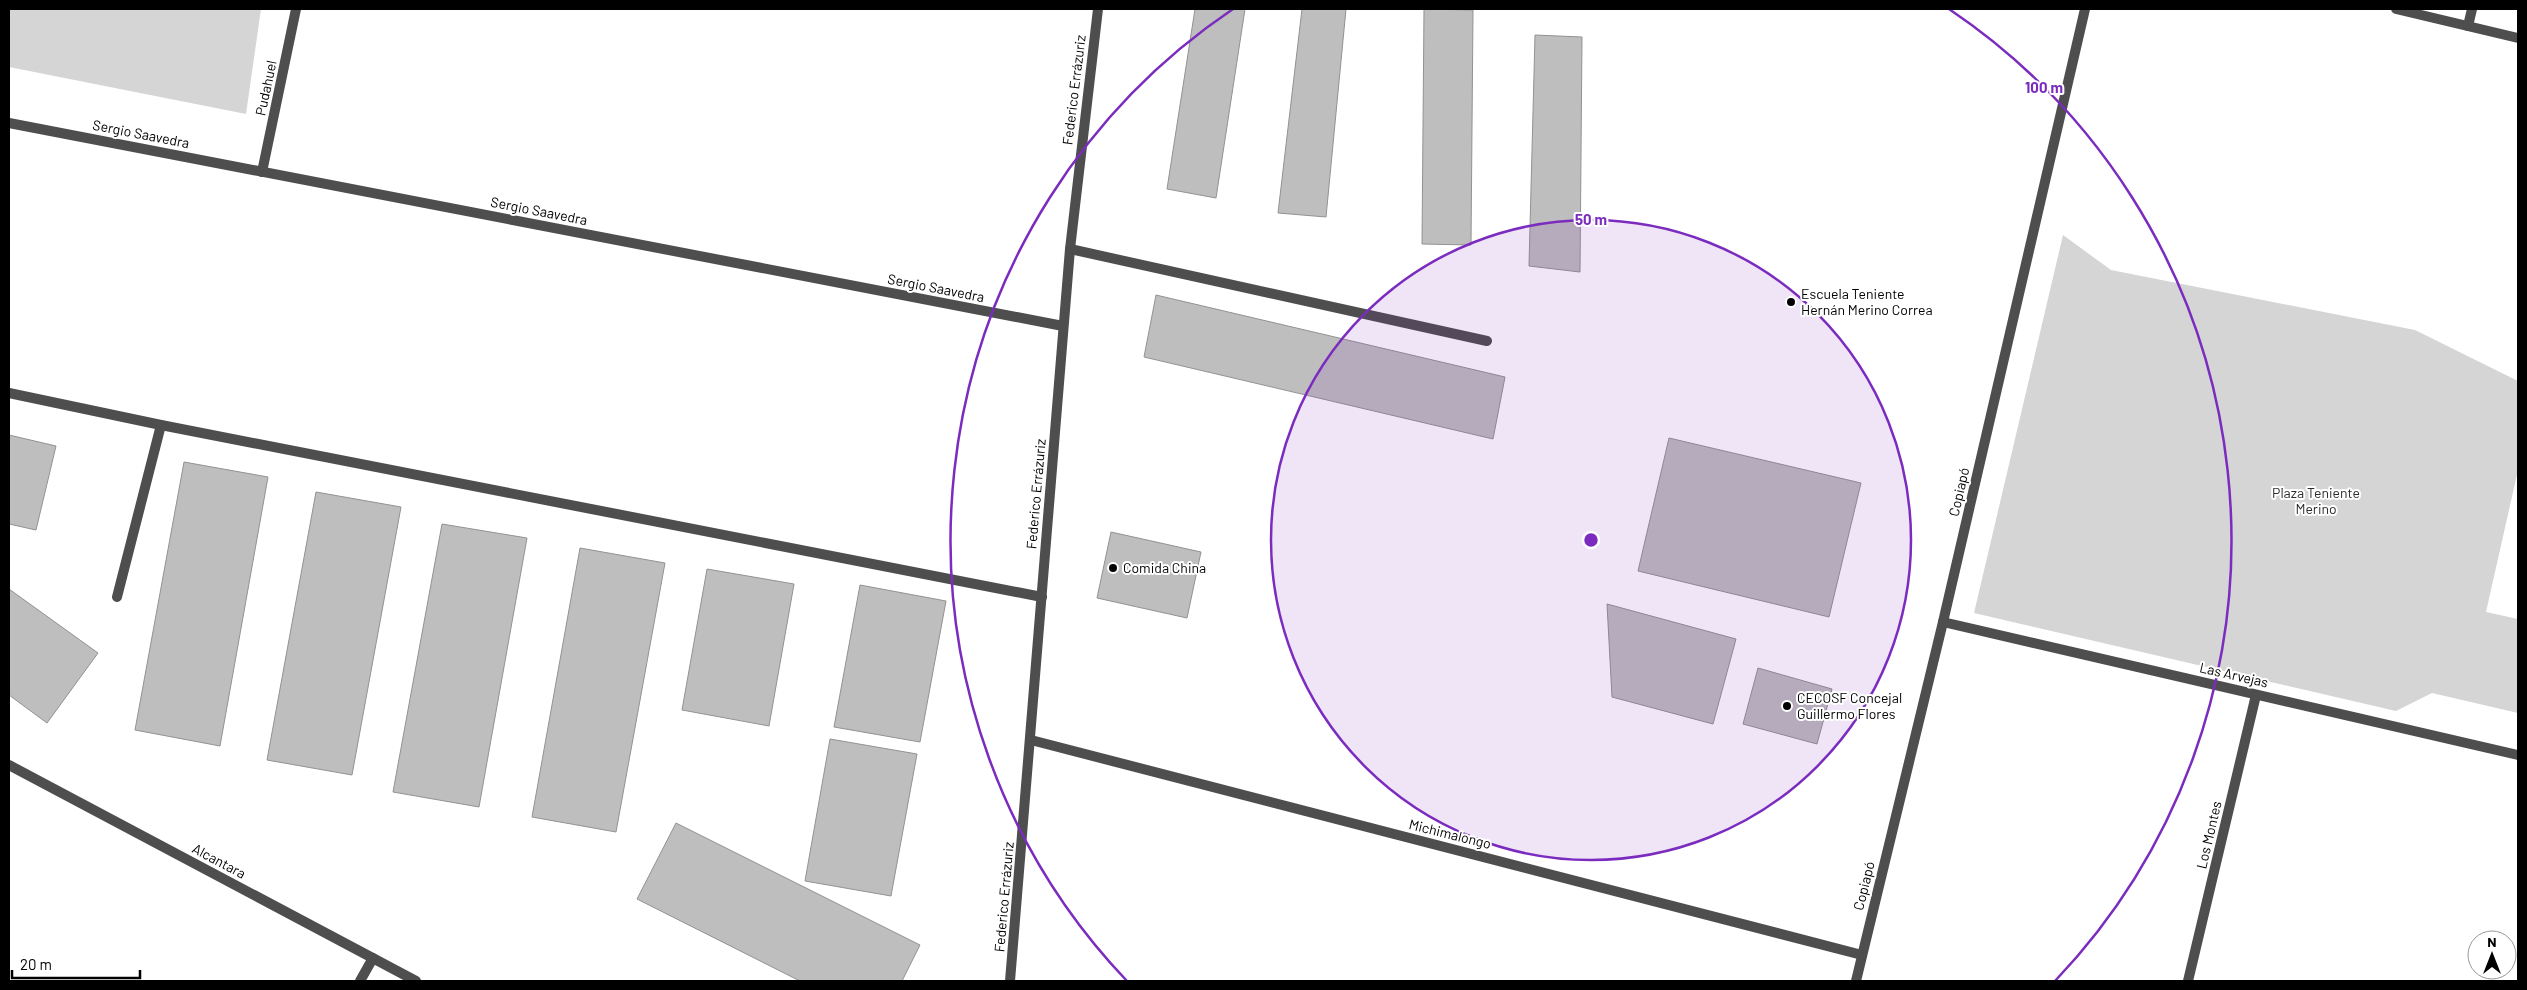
<svg xmlns="http://www.w3.org/2000/svg" width="2527" height="990" font-family="Barlow,sans-serif">
  <style>
    .green { fill: #d5d5d5 }
    .building { fill: #bebebe; stroke: #929292 }
    .lines { fill: none; stroke-linecap: round; stroke-linejoin: round }
    .service { stroke: #4e4e4e; stroke-width: 10 }
    .minor { stroke: #4e4e4e; stroke-width: 10 }
    .tertiary { stroke: #4e4e4e; stroke-width: 10 }
    .ring { fill: none; stroke: #7b2cbf; stroke-width: 2.5 }
    .poi-dot { fill: #000; stroke: #fff; stroke-width: 2 }
    .labels { text-anchor: middle; stroke-width: 4; stroke-linejoin: round; paint-order: stroke }
    .street-label { font-size: 14px; fill: #000; stroke: #fff }
    .poi-label { font-size: 14px; fill: #000; stroke: #fff; text-anchor: start }
    .park-label { font-size: 14px; fill: #2c2c2c; stroke: #fff }
    .centre { fill: #7b2cbf; stroke: #fff; stroke-width: 2.5 }
    .ring-label { font-size: 15px; text-anchor: middle; font-weight: bold; fill: #7b2cbf; stroke: #fff; stroke-width: 4; stroke-linejoin: round; paint-order: stroke }
  </style>
  <rect width="100%" height="100%" fill="#fff"/>
  <g class="green">
    <path d="M9 9H261L246 114 9 67Z"/>
    <path d="M2063 235 2111 270 2415 330 2518 381V470L2486 612 2518 619V713L2432 693 2396 711 1974 613Z"/>
  </g>
  <g class="building">
    <path d="M1195 9H1245L1216 198 1167 189Z"/>
    <path d="M1302 9H1346L1326 217 1278 213Z"/>
    <path d="M1424 9 1473 10 1471 245 1422 244Z"/>
    <path d="M1535 35 1582 37 1580 272 1529 266Z"/>
    <path d="M1156 295 1505 377 1493 439 1144 357Z"/>
    <path d="M9 435 56 446 36 530 9 524Z"/>
    <path d="M1669 438 1861 483 1829 617 1638 571Z"/>
    <path d="M184 462 268 477 220 746 135 730Z"/>
    <path d="M316 492 401 507 352 775 267 760Z"/>
    <path d="M442 524 527 538 479 807 393 792Z"/>
    <path d="M1111 532 1201 552 1187 618 1097 598Z"/>
    <path d="M580 548 665 563 616 832 532 817Z"/>
    <path d="M707 569 794 584 769 726 682 710Z"/>
    <path d="M860 585 946 601 920 742 834 727Z"/>
    <path d="M9 589 98 653 47 723 9 695Z"/>
    <path d="M1607 604 1736 639 1713 724 1612 697Z"/>
    <path d="M1758 668 1832 689 1817 744 1743 724Z"/>
    <path d="M830 739 917 754 891 896 805 881Z"/>
    <path d="M676 823 920 945 902 981H800L637 899Z"/>
  </g>
  <g class="lines">
    <g class="service">
      <path d="M1070 249 1487 341"/>
      <path d="M9 393 161 425 1042 597"/>
      <path d="M117 597 161 425"/>
    </g>
    <g class="minor">
      <path d="M2396 9 2518 38"/>
      <path d="M2468 26 2472 9"/>
      <path d="M9 123 1063 326"/>
      <path d="M262 172 296 9"/>
      <path d="M1943 622 2518 755"/>
      <path d="M1031 740 1862 955"/>
      <path d="M9 765 416 981"/>
      <path d="M360 981 373 958"/>
      <path d="M1856 981 1943 622 2085 9"/>
      <path d="M2188 981 2256 695"/>
    </g>
    <path class="tertiary" d="M1010 981 1070 249 1098 9"/>
  </g>
  <circle cx="1591" cy="540" r="320" fill="#7b2cbf" fill-opacity=".12"/>
  <g class="ring">
    <circle cx="1591" cy="540" r="320"/>
    <path d="M1127 981A640 640 0 0 1 1233 9M1949 9A640 640 0 0 1 2055 981"/>
  </g>
  <g class="poi-dot">
    <circle cx="1791" cy="302" r="5"/>
    <circle cx="1113" cy="568" r="5"/>
    <circle cx="1787" cy="706" r="5"/>
  </g>
  <g class="labels">
    <g class="street-label">
      <text transform="translate(266 88) rotate(-78)" y="5">Pudahuel</text>
      <text transform="translate(1074 90) rotate(-83)" y="5">Federico Errázuriz</text>
      <text transform="translate(141 134) rotate(11)" y="5">Sergio Saavedra</text>
      <text transform="translate(539 211) rotate(11)" y="5">Sergio Saavedra</text>
      <text transform="translate(936 288) rotate(11)" y="5">Sergio Saavedra</text>
      <text transform="translate(1959 492) rotate(-77)" y="5">Copiapó</text>
      <text transform="translate(1036 494) rotate(-85)" y="5">Federico Errázuriz</text>
      <text transform="translate(2234 675) rotate(13)" y="5">Las Arvejas</text>
      <text transform="translate(1450 834) rotate(14)" y="5">Michimalongo</text>
      <text transform="translate(2209 835) rotate(-77)" y="5">Los Montes</text>
      <text transform="translate(219 861) rotate(28)" y="5">Alcantara</text>
      <text transform="translate(1864 886) rotate(-76)" y="5">Copiapó</text>
      <text transform="translate(1004 897) rotate(-85)" y="5">Federico Errázuriz</text>
    </g>
    <g class="poi-label">
      <text x="1801" y="299">Escuela Teniente<tspan x="1801" dy="16">Hernán Merino Correa</tspan></text>
      <text x="1123" y="573">Comida China</text>
      <text x="1797" y="703">CECOSF Concejal<tspan x="1797" dy="16">Guillermo Flores</tspan></text>
    </g>
    <g class="park-label">
      <text x="2316" y="498">Plaza Teniente<tspan x="2316" dy="16">Merino</tspan></text>
    </g>
  </g>
  <circle cx="1591" cy="540" r="8" class="centre"/>
  <g class="ring-label">
    <text x="2044" y="93">100 m</text>
    <text x="1591" y="225">50 m</text>
  </g>
  <rect width="2527" height="990" fill="none" stroke="#000000" stroke-width="20"/>
  <g transform="translate(2492 955)"><circle r="24" fill="#ffffff" stroke="#999999"/>
  <path d="M0-4L9 19L0 12L-9 19Z" fill="#000000"/>
  <text y="-8" font-size="14" font-weight="bold" text-anchor="middle" fill="#000000">N</text>
  </g>
  <path d="M12 970v8h128v-8" fill="none" stroke="#000000" stroke-width="2.5"/>
  <text x="20" y="970" font-size="15" fill="#000000" stroke="#ffffff" stroke-width="4" paint-order="stroke">20 m</text>
</svg>
